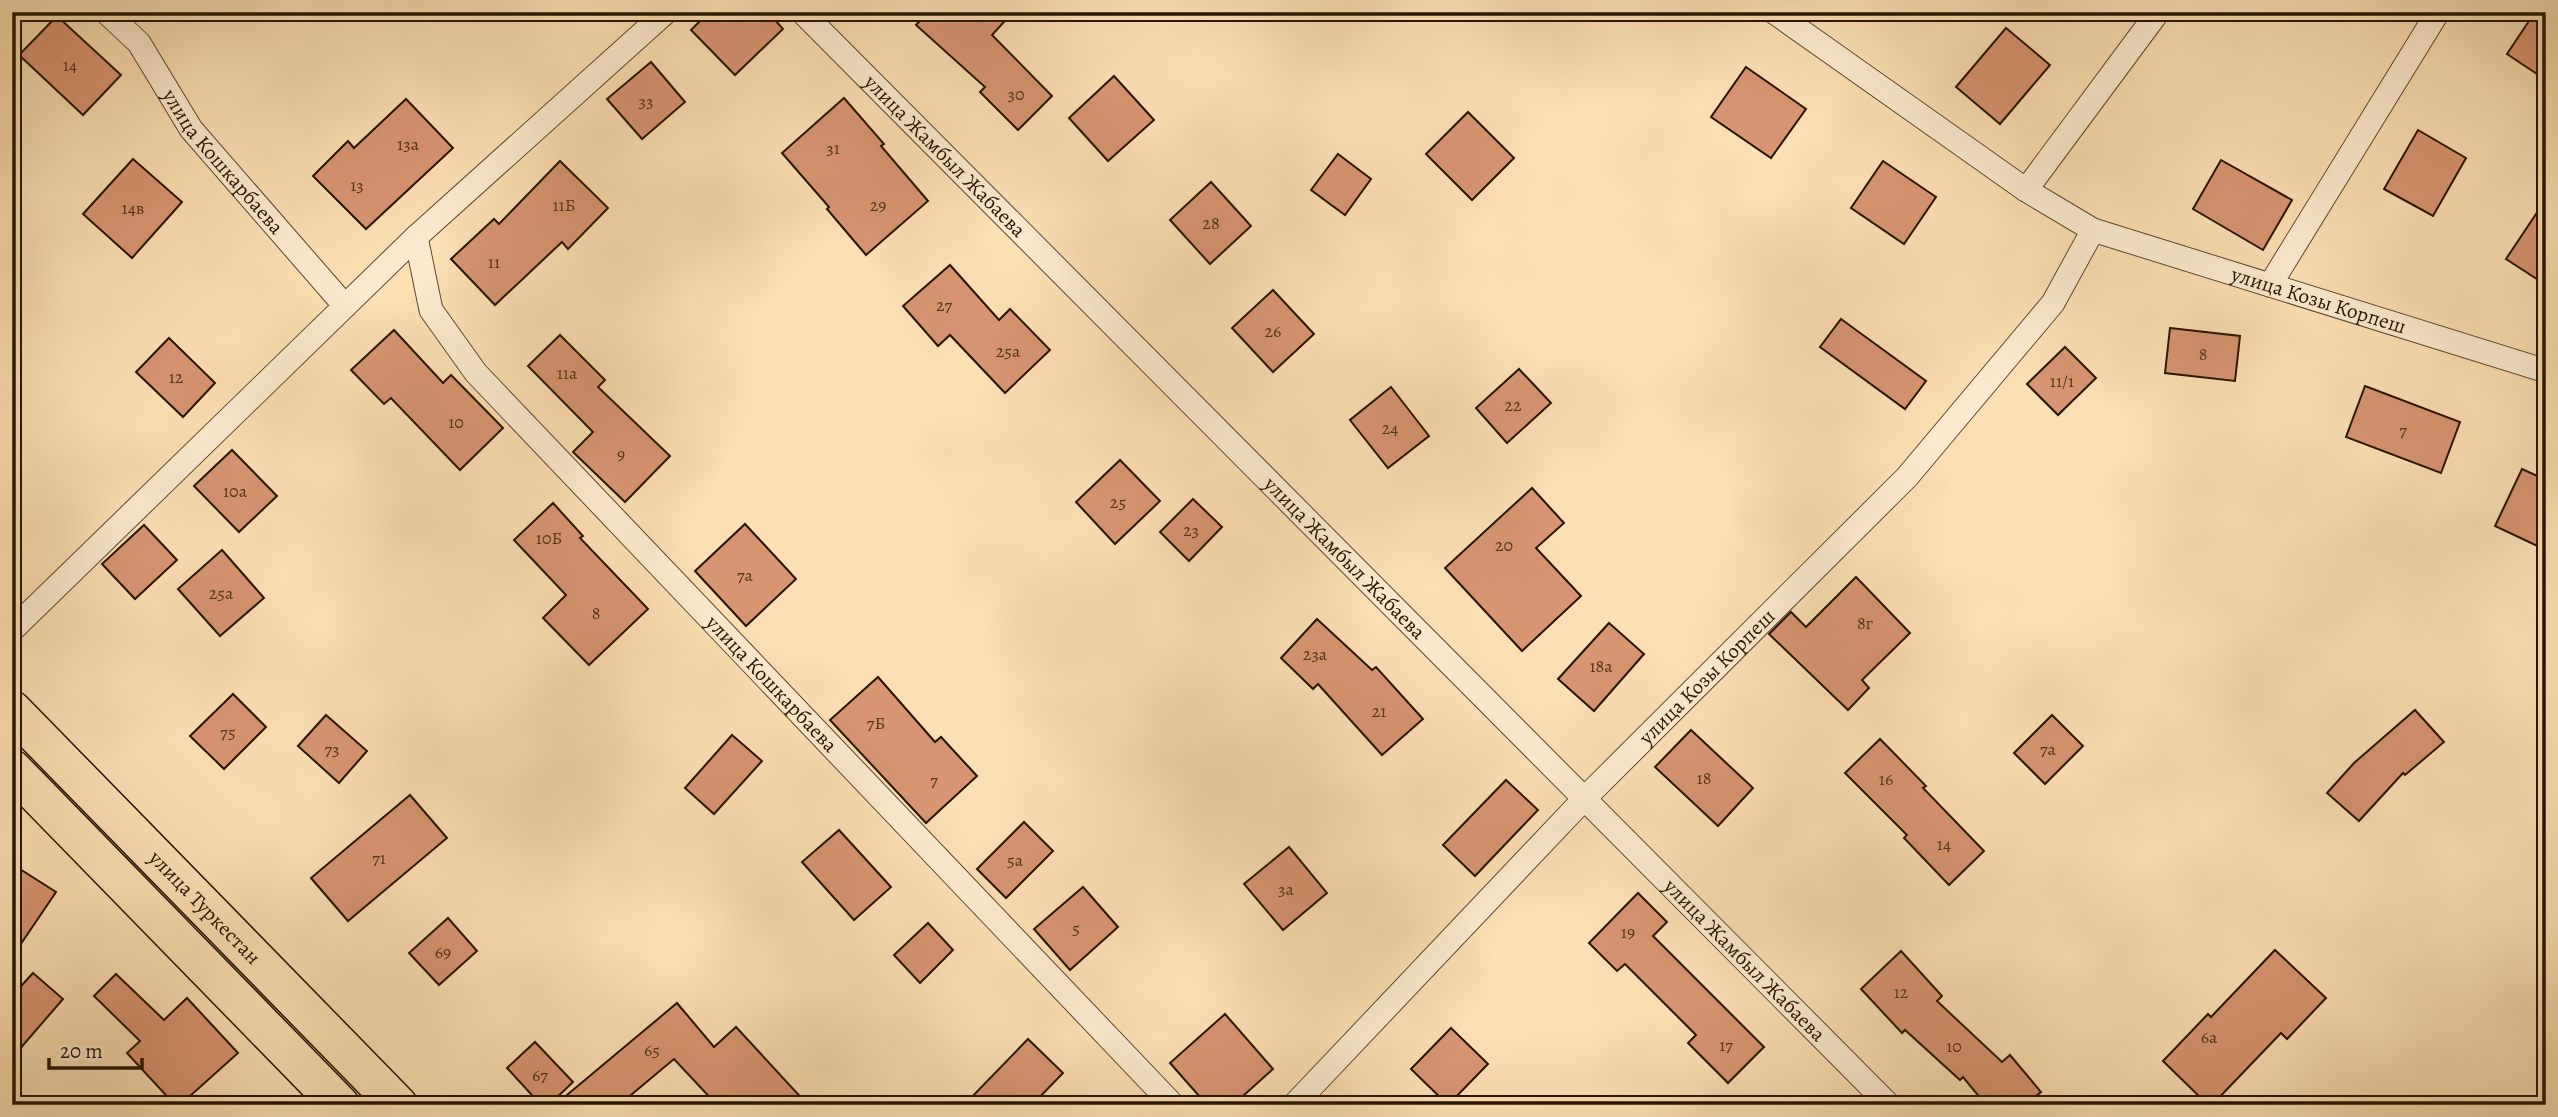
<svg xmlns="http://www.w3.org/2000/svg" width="2558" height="1117" font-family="Alegreya,serif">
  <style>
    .building { fill: #d79571; stroke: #271400; stroke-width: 2 }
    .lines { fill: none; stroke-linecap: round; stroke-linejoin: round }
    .minor-casing { stroke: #5c472d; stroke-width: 25 }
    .trunk-casing { stroke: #271400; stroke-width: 41 }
    .minor { stroke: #fdeace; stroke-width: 23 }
    .trunk { stroke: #fcdfb3; stroke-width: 38 }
    .labels { text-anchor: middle; stroke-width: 5; stroke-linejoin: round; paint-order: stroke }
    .number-label { font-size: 18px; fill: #53341c }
    .street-label { font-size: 21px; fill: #271400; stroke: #fdeace }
  </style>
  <rect width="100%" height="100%" fill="#fcdfb3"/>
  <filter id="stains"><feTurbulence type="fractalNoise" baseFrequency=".00286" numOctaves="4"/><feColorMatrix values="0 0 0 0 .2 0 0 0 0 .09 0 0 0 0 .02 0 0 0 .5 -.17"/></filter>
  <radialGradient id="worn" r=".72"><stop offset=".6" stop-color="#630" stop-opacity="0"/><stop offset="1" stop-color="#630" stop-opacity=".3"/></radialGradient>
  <g class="building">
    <path d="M709 12H768L783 29 735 75 691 30Z"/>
    <path d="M928 12H1013L992 35 1052 96 1018 130 980 92 985 87 916 25Z"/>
    <path d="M2535 12H2546V80L2507 54Z"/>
    <path d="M57 16 121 75 83 115 19 55Z"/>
    <path d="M2006 28 2050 65 2000 124 1956 87Z"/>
    <path d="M651 62 685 102 642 139 607 99Z"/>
    <path d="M1746 67 1806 109 1771 158 1711 117Z"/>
    <path d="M1114 76 1154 120 1108 161 1069 118Z"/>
    <path d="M844 98 884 144 881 146 928 201 866 255 827 209 829 207 782 153Z"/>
    <path d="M406 99 453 148 366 229 313 176 348 141 354 148Z"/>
    <path d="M1468 112 1514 158 1472 200 1426 154Z"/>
    <path d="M2418 130 2466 158 2433 216 2384 189Z"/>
    <path d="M1338 154 1371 179 1345 215 1311 190Z"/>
    <path d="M133 159 182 202 132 258 83 214Z"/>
    <path d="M2221 160 2292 200 2263 250 2193 209Z"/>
    <path d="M560 161 608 208 568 249 562 242 495 305 451 259 494 219 499 224Z"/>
    <path d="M1883 161 1936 197 1904 244 1851 208Z"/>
    <path d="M1211 182 1251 226 1210 264 1170 220Z"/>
    <path d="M2546 199V285L2506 259Z"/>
    <path d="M950 265 999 320 1010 309 1050 350 1005 393 950 335 938 346 903 306Z"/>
    <path d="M1273 290 1314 334 1273 372 1232 328Z"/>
    <path d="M1841 319 1926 381 1905 409 1820 347Z"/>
    <path d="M2170 328 2240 336 2235 381 2165 373Z"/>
    <path d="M394 330 443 383 451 375 503 428 460 470 391 398 384 404 351 370Z"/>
    <path d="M560 335 605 380 598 387 670 456 625 502 573 452 593 432 528 366Z"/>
    <path d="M169 338 215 383 183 417 136 372Z"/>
    <path d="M2065 347 2096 378 2058 415 2027 384Z"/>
    <path d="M1519 369 1551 403 1507 443 1476 408Z"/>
    <path d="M2365 386 2460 422 2441 473 2346 437Z"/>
    <path d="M1391 387 1429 436 1388 468 1350 420Z"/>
    <path d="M232 450 277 496 239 532 194 486Z"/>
    <path d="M1120 460 1160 501 1115 544 1076 502Z"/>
    <path d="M2522 469 2546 480V550L2495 526Z"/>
    <path d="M1532 488 1564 523 1536 548 1581 596 1522 651 1445 568Z"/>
    <path d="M1193 499 1222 527 1189 561 1160 532Z"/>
    <path d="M553 503 583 536 580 538 648 609 589 665 543 618 566 595 514 540Z"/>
    <path d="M745 524 796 579 746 626 695 571Z"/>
    <path d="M144 525 177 560 135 599 102 564Z"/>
    <path d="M222 550 264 598 220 636 178 589Z"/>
    <path d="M1856 577 1910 633 1862 680 1869 688 1848 710 1769 634 1791 612 1806 627Z"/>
    <path d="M1317 619 1372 670 1376 667 1423 719 1382 755 1318 684 1313 689 1281 658Z"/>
    <path d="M1609 623 1644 654 1594 711 1558 679Z"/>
    <path d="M878 677 935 742 941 737 977 776 926 823 830 720Z"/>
    <path d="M233 694 266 727 224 769 190 736Z"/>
    <path d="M2415 710 2444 742 2405 775 2403 773 2359 821 2327 793 2354 763Z"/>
    <path d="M326 715 367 751 339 783 298 746Z"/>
    <path d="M2052 715 2083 746 2045 784 2014 753Z"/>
    <path d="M1691 730 1753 788 1718 826 1655 767Z"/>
    <path d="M732 735 762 761 714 814 685 788Z"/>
    <path d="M1880 739 1926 786 1923 788 1984 851 1949 885 1904 838 1907 835 1845 773Z"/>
    <path d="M1506 780 1538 810 1475 876 1443 845Z"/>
    <path d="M410 795 447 838 348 921 311 878Z"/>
    <path d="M1024 822 1053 851 1006 898 977 869Z"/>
    <path d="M839 830 891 887 854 920 802 862Z"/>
    <path d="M1289 847 1327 893 1283 930 1244 884Z"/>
    <path d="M12 864 56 892 12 957Z"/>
    <path d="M1083 887 1118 927 1070 970 1034 929Z"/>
    <path d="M1638 893 1667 922 1653 936 1764 1047 1728 1083 1688 1043 1696 1035 1625 964 1617 971 1589 943Z"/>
    <path d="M448 918 477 951 439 985 409 953Z"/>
    <path d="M928 923 953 950 920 983 894 955Z"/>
    <path d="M2275 950 2326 998 2287 1039 2281 1033 2212 1105H2208L2163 1061 2208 1014 2211 1017Z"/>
    <path d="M1901 951 1942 996 1937 1001 2002 1062 2010 1055 2041 1092 2025 1105H1986L1963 1077 1960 1080 1905 1030 1902 1033 1861 989Z"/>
    <path d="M33 973 63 999 12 1058V996Z"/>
    <path d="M116 974 164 1020 187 998 238 1053 180 1105H175L127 1053 140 1041 94 996Z"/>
    <path d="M677 1003 714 1047 736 1027 808 1105H717L674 1059 619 1105H555Z"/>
    <path d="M1225 1014 1273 1069 1233 1105H1207L1170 1063Z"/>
    <path d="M1451 1028 1488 1064 1448 1105 1411 1069Z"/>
    <path d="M1028 1039 1063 1073 1032 1105H964Z"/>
    <path d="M535 1042 573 1082 549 1105H541L507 1068Z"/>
  </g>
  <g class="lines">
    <g class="minor-casing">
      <g id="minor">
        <path id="s1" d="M106 12 139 43 191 129 345 306"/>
        <path id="s2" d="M802 12 1889 1105"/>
        <path id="s3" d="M1774 12 2026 190 2093 230 2546 371"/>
        <path d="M2026 190 2158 12"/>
        <path id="s4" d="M416 237 431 310 476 373 1173 1105"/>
        <path d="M2270 285 2438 12"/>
        <path d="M12 630 416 237 666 12"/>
        <path id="s5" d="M1294 1105 1585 798 1907 477 2053 303 2093 230"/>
      </g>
    </g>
    <g class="trunk-casing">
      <g id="trunk">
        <path id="s6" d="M12 710 398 1105"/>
        <path d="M12 769 340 1105"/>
      </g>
    </g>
    <use href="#minor" class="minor"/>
    <use href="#trunk" class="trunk"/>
  </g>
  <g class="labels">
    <g class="number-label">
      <text x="70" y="71">14</text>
      <text x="1016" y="100">30</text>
      <text x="646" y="107">33</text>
      <text x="408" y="150">13а</text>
      <text x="833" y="154">31</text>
      <text x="357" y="191">13</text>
      <text x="564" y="211">11Б</text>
      <text x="878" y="211">29</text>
      <text x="133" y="214">14в</text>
      <text x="1211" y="229">28</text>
      <text x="494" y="268">11</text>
      <text x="944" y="311">27</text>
      <text x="1273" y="337">26</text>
      <text x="1008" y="357">25а</text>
      <text x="2203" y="360">8</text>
      <text x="567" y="379">11а</text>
      <text x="176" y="383">12</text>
      <text x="2062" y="387">11/1</text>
      <text x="1513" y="411">22</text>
      <text x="456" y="428">10</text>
      <text x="1390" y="434">24</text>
      <text x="2403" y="436">7</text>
      <text x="621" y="460">9</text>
      <text x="235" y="497">10а</text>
      <text x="1118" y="508">25</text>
      <text x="1191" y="536">23</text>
      <text x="549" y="544">10Б</text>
      <text x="1504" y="551">20</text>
      <text x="745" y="581">7а</text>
      <text x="221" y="599">25а</text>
      <text x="596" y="619">8</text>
      <text x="1865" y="629">8г</text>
      <text x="1315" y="660">23а</text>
      <text x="1601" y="672">18а</text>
      <text x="1379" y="717">21</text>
      <text x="876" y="729">7Б</text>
      <text x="228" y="738">75</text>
      <text x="332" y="755">73</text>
      <text x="2048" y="755">7а</text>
      <text x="1704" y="784">18</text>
      <text x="1886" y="785">16</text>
      <text x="934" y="786">7</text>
      <text x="1944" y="850">14</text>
      <text x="379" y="864">71</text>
      <text x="1015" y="866">5а</text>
      <text x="1286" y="895">3а</text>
      <text x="1076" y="934">5</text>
      <text x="1628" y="938">19</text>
      <text x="443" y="958">69</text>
      <text x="1901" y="998">12</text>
      <text x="2209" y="1043">6а</text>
      <text x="1726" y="1051">17</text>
      <text x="1954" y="1052">10</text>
      <text x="652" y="1056">65</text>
      <text x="540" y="1081">67</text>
    </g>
    <g class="street-label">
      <text dy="7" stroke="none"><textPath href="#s2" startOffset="203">улица Жамбыл Жабаева</textPath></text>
      <text dy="7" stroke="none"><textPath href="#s1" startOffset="191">улица Кошкарбаева</textPath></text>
      <text dy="7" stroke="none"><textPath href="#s3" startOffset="623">улица Козы Корпеш</textPath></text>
      <text dy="7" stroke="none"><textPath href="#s2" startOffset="770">улица Жамбыл Жабаева</textPath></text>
      <text dy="7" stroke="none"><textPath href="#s5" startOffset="595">улица Козы Корпеш</textPath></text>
      <text dy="7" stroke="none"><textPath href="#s4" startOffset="581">улица Кошкарбаева</textPath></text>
      <text dy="7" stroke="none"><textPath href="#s6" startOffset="276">улица Туркестан</textPath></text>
      <text dy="7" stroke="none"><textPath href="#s2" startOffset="1337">улица Жамбыл Жабаева</textPath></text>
    </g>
  </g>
  <rect width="2558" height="1117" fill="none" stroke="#fcdfb3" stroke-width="42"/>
  <rect x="14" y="14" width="2530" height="1089" fill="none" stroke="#271400" stroke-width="3.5"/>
  <rect x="21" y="21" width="2516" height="1075" fill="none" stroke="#271400" stroke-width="2"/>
  <path d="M49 1058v10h93v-10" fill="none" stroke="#271400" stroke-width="3.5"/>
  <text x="60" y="1058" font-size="21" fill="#271400" stroke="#fdeace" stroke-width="5" paint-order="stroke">20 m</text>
  <rect width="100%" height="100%" filter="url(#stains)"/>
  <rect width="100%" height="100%" fill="url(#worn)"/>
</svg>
